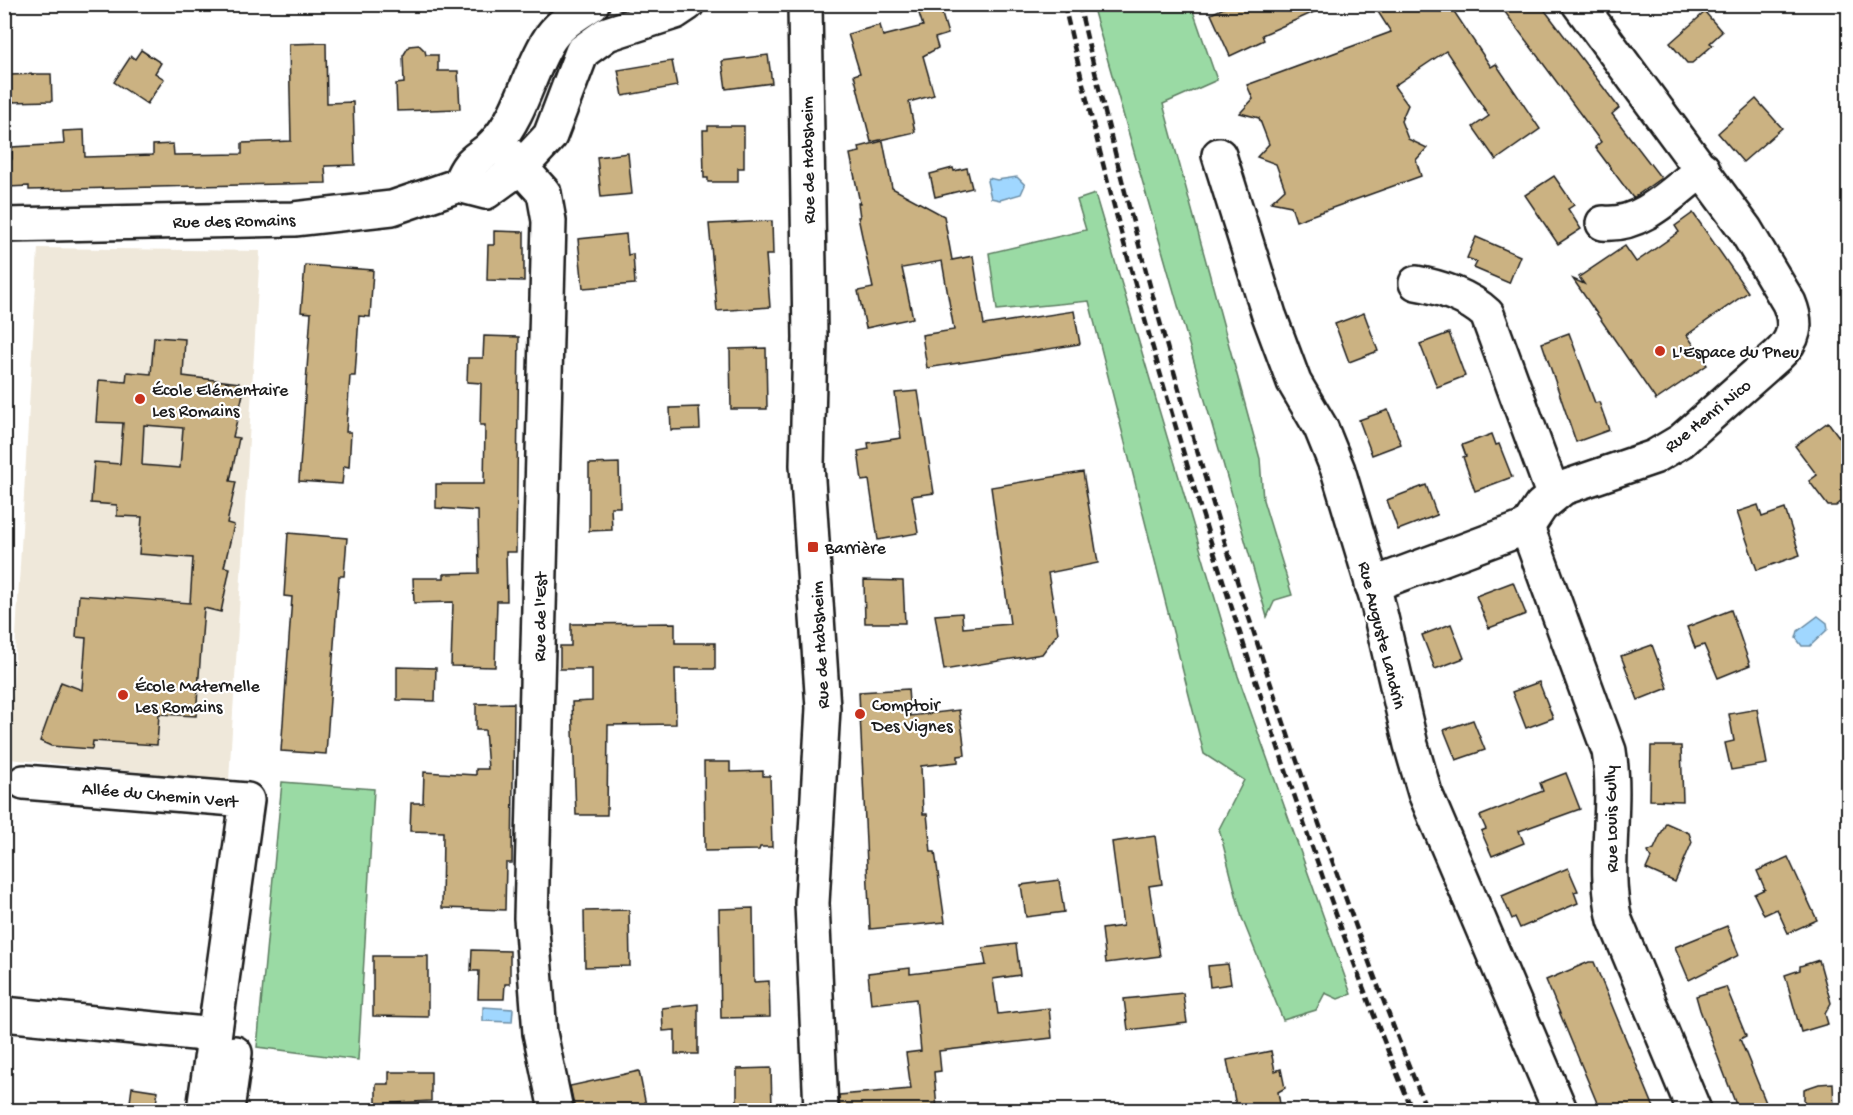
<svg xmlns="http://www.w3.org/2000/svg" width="1853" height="1115" font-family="'Gochi Hand',sans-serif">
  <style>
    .built { fill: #efe8da }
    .green { fill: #9adaa4; stroke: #5b7b60; stroke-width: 1.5 }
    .water { fill: #a0d7ff; stroke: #6b8ca4; stroke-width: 1.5 }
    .building { fill: #cbb282; stroke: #1c1c1c; stroke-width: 1.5; fill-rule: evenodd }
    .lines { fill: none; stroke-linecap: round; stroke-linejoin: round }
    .minor-casing { stroke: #1c1c1c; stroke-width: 38 }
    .major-casing { stroke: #1c1c1c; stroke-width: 38 }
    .minor { stroke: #fff; stroke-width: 33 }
    .major { stroke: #fff; stroke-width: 33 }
    .rail { stroke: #1c1c1c; stroke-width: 4.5; stroke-dasharray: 9 4.5; stroke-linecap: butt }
    .poi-dot { fill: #c8321e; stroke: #fff; stroke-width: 2 }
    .labels { text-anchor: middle; stroke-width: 4.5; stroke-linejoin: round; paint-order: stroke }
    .street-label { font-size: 18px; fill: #1c1c1c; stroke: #fff }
    .poi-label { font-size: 18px; fill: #1c1c1c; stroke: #fff; text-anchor: start }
  </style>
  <rect width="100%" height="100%" fill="#fff"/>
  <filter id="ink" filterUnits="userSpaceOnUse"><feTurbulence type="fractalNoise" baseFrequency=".0167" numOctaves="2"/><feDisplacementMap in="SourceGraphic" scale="12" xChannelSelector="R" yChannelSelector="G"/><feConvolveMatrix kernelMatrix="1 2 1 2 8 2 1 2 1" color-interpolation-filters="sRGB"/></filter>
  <g filter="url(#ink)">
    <path class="built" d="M38 248 260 251 229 781 9 759Z"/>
    <g class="green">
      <path d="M1092 5H1191L1217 80 1163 104 1260 459 1263 500 1292 595 1275 600 1267 617Z"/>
      <path d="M1095 194 1238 676 1351 994 1338 999 1325 993 1316 1010 1283 1020 1242 918 1219 829 1244 780 1204 754 1089 301 997 310 989 253 1086 230 1077 200Z"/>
      <path d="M282 782 374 789 358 1060 257 1047Z"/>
    </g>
    <g class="water">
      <path d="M1017 177 1025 185 1021 194 1000 200 991 198 987 181 989 178 997 180Z"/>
      <path d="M1818 616 1827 623 1828 629 1810 646H1802L1796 638 1798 631Z"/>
      <path d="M483 1007 513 1009 512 1022 483 1021Z"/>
    </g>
    <g class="building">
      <path d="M916 4H939L948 34 935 38 938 48 923 56 934 95 909 102 915 132 871 142 854 75 860 73 848 34 880 25 883 36 923 26Z"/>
      <path d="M1232 4H1332L1262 35 1264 40 1230 56 1211 14Z"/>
      <path d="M1373 4H1449L1491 67 1496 64 1540 129 1496 160 1473 127 1489 116 1446 51 1394 86 1408 105 1401 121 1408 139 1427 148 1416 160 1421 176 1296 221 1291 206 1271 202 1285 189 1276 164 1257 157 1269 144 1259 118 1240 113 1253 99 1247 85 1391 32Z"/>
      <path d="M1499 4H1540L1619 108 1612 114 1661 178 1633 198 1595 147 1601 142Z"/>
      <path d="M1705 12 1722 32 1710 43 1713 45 1692 63H1687L1670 43Z"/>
      <path d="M326 43 327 103 353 102 355 165 325 166 326 183 29 190V186L8 187 7 159H12V147L64 144 63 131 84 130 85 157 153 155V145L173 144 174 155 242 154V143L291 141 289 44Z"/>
      <path d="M419 45 425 51 426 55H438V71H458L460 109 397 111 396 84 404 83 403 56 409 46Z"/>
      <path d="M141 50 161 63 155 73 164 79 147 104 114 82 131 56 135 59Z"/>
      <path d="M768 55 772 83 726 89 722 61Z"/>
      <path d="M672 61 677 86 623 96 618 70Z"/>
      <path d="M38 74H51L52 101 11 102 10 75Z"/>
      <path d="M1756 99 1782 128 1743 162 1718 133Z"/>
      <path d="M708 126H744V168H738V182H708V178H704L703 130H708Z"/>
      <path d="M883 141 892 188 944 216 952 260 973 256 984 325 1074 311 1080 344 927 368 922 335 954 330 942 261 902 268 913 318 866 328 858 291 873 288 858 217H860L858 203H860L850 154 860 152 859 147Z"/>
      <path d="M628 153 632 194 601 197 597 157Z"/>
      <path d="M953 168 954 171 967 168 972 188 935 197 930 174Z"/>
      <path d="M1554 176 1574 205 1568 209 1581 229 1558 244 1525 195Z"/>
      <path d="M1693 213 1748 292 1687 335 1707 365 1656 400 1573 279 1584 284 1579 277 1625 246 1636 262 1679 232 1675 226Z"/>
      <path d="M772 221 773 255H766L770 307 717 311 709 224Z"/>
      <path d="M494 231 524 232V281L487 280 488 245H494Z"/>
      <path d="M626 234 628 255 633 254 635 284 583 288 578 239Z"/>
      <path d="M1476 237 1520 256 1509 283 1474 268 1477 262 1467 258Z"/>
      <path d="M305 265 373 270 370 317 359 316 355 376H350L346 432H351L349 467 344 466 342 484 299 481 311 313 301 312Z"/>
      <path d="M1364 313 1378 351 1349 362 1335 324Z"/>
      <path d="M1449 333 1465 376 1437 387 1420 344Z"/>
      <path d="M1569 333 1595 403 1599 402 1609 430 1576 442 1542 343Z"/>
      <path d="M484 336 519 337 516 552H506L507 601H497L495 667 451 666 453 602 414 603 413 578H444V574L479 573 478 511 436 508V484H484L485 425H480L481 383 467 382 468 358H483Z"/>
      <path d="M154 337 185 339 183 376 239 383 236 393 243 394 233 437 239 438 230 481 236 482 227 523 234 525 224 567 230 568 221 612 204 608 196 716 159 714 157 745 93 741 92 749 51 746 40 741 61 682 82 690 86 638 76 637 79 595 190 603 193 558 139 554 142 517 117 516V505L91 503 94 462 120 464 123 423 96 422 99 380 126 382 127 372 151 374ZM144 425 183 428 180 468 142 465Z"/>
      <path d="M766 348 767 409H731L730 349Z"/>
      <path d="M918 391 934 493 912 496 918 533 878 540 869 480 862 481 858 451 869 449 868 443 901 438 895 393Z"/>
      <path d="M699 407 700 429 671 430 670 408Z"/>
      <path d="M1388 410 1401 444 1372 455 1359 420Z"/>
      <path d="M1828 422 1848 449V496L1836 506H1828L1809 481 1817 475 1795 446Z"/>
      <path d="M1492 434 1496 445 1499 444 1512 477 1475 491 1463 457 1466 456 1462 445Z"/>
      <path d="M619 463 620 507H611L612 530 589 531V464Z"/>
      <path d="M1083 472 1098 563 1048 573 1058 633 1042 654 944 670 935 615 962 613 963 628 1010 624 991 487Z"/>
      <path d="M1426 485 1437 515 1398 530 1387 500Z"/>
      <path d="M1758 505 1762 517 1785 509 1800 555 1757 570 1737 512Z"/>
      <path d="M288 533 347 538 344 576H339L326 754 281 751 292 597 284 596Z"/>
      <path d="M864 580 903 581 905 623H865Z"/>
      <path d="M1513 582 1526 614 1489 628 1476 596Z"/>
      <path d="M1731 610 1750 665 1718 678 1704 645 1695 648 1687 627Z"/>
      <path d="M675 623V643H715V669H675L676 724 608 725 607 815H576L572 702 592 701V669H560V646H571V624Z"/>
      <path d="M1451 624 1464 658 1435 669 1422 635Z"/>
      <path d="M1652 645 1668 688 1638 700 1621 656Z"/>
      <path d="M397 667 436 668 435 701 397 700Z"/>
      <path d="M1539 682 1553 718 1526 728 1512 692Z"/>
      <path d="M908 689 910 716 959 710 963 736 965 755 958 756V762L921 766 923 814H927L931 852H935L945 922 870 929 859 692Z"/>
      <path d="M514 703 512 863H506L505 910 442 908 443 832 410 831 411 803H423L424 772 476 775V769H488L485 730H476V704Z"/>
      <path d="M1757 709 1767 764 1731 770 1725 743 1734 741 1729 714Z"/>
      <path d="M1473 720 1485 750 1456 760 1444 730Z"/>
      <path d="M1651 746H1681L1683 801 1650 800Z"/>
      <path d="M704 762H730V772L763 771V776H770L772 847H760L759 850 705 851Z"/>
      <path d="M1566 773 1580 809 1519 831 1524 843 1492 856 1481 831 1486 829 1480 816 1543 791 1540 783Z"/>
      <path d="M1666 823 1689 833 1692 842 1675 882 1646 869 1651 858 1648 852 1654 849Z"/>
      <path d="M1155 836 1162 884 1149 886 1160 956 1106 963 1102 929 1123 926 1112 842Z"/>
      <path d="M1788 857 1817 920 1788 933 1777 909 1764 915 1754 894 1765 889 1757 871Z"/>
      <path d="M1568 868 1578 891 1574 892 1578 903 1520 928 1515 917 1512 919 1502 896Z"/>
      <path d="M1059 880 1064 912 1026 917 1021 885Z"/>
      <path d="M753 908 754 982 769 981 770 1017 721 1018 719 909Z"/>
      <path d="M629 910 630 966 585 967 584 911Z"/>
      <path d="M1727 926 1739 955 1689 980 1675 947Z"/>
      <path d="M1016 944 1020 975 993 979 998 1014 1049 1008 1052 1038 939 1051 941 1071 934 1072 937 1110H840L839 1095 911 1089 906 1053 921 1051 916 999 871 1004 868 973 910 968V974L986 965 983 948Z"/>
      <path d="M472 950 510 951V984H505L504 999H478L479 971H471Z"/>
      <path d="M373 956H428V1017L373 1016Z"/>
      <path d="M1819 960 1831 1003 1825 1014 1828 1024 1801 1032 1785 975 1800 970V966Z"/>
      <path d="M1589 962H1594L1655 1110H1600L1546 980Z"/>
      <path d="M1228 964 1231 984 1210 987 1208 966Z"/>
      <path d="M1726 987 1746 1036 1740 1039 1769 1110H1738L1700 1010 1696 996Z"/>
      <path d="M1183 993 1187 1023 1128 1030 1124 999Z"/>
      <path d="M698 1004V1054H675V1030L663 1031 662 1008Z"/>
      <path d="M1271 1051 1275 1071 1281 1069 1285 1088 1278 1092 1281 1110H1241L1240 1105 1236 1106 1227 1060Z"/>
      <path d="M771 1068 772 1110H737V1069Z"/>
      <path d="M639 1071 647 1110H575L570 1086Z"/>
      <path d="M389 1072H431V1101L376 1104V1084H389Z"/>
      <path d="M1833 1083 1834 1110H1804V1089L1819 1084Z"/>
      <path d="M132 1087 158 1091 155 1110H129Z"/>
    </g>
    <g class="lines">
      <g class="minor-casing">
        <g id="minor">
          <path d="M497 141 544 193 549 221 531 918 540 1033 556 1110"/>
          <path d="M1219 155 1269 315 1294 382 1321 428 1338 470 1376 596 1411 745 1425 793 1560 1110"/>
          <path d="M459 185C471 154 479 162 497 141 521 114 529 73 547 43 557 25 575 15 592 4"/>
          <path d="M1603 223C1642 227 1674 191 1703 169"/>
          <path d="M4 225 294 219 392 208 459 185 486 192 522 166 550 136 582 52 607 34 675 12 687 4"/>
          <path d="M1416 283C1440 287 1469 297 1487 314L1553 494"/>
          <path d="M1527 527 1609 751C1618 807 1602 866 1615 920L1694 1110"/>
          <path d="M1372 585 1527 527 1541 506 1563 488 1654 457 1681 441 1777 356C1795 340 1798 325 1789 303L1745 229 1579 4"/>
          <path d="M24 782 247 800 204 1110"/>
          <path d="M4 1014 214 1035"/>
          <path d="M227 1110 235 1053"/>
        </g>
      </g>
      <g class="major-casing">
        <path id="major" d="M805 4 810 338 807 465 823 708 812 903 821 1110"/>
      </g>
      <use href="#minor" class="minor"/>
      <use href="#major" class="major"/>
      <g class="rail">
        <path d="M1064 4C1122 254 1194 501 1277 744 1318 867 1362 990 1412 1110"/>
        <path d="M1079 4C1144 285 1225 561 1322 832 1355 925 1389 1019 1427 1110"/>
      </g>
    </g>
  </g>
  <g class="poi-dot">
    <circle cx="1660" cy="351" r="6"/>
    <circle cx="140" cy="399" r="6"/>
    <rect x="807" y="541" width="12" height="12" rx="3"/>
    <circle cx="123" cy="695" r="6"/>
    <circle cx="860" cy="714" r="6"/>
  </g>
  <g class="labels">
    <g class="street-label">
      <text transform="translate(807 160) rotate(-91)" y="6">Rue de Habsheim</text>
      <text transform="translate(234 220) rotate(-1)" y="6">Rue des Romains</text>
      <text transform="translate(1707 415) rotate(-39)" y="6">Rue Henri Nico</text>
      <text transform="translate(539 617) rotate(-89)" y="6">Rue de l'Est</text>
      <text transform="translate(1383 635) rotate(76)" y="6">Rue Auguste Landrin</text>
      <text transform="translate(819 645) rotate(-93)" y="6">Rue de Habsheim</text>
      <text transform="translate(160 794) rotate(5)" y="6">Allée du Chemin Vert</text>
      <text transform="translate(1610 819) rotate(-91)" y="6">Rue Louis Gully</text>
    </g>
    <g class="poi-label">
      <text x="1672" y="357">L'Espace du Pneu</text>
      <text x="152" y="395">École Elémentaire<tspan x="152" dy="21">Les Romains</tspan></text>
      <text x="825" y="553">Barrière</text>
      <text x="135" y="691">École Maternelle<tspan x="135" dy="21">Les Romains</tspan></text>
      <text x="872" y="710">Comptoir<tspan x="872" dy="21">Des Vignes</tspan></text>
    </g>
  </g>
  <rect width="1853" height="1115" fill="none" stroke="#fff" stroke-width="24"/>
  <rect x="12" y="12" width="1829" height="1091" fill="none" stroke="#1c1c1c" stroke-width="2" filter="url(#ink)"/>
</svg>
